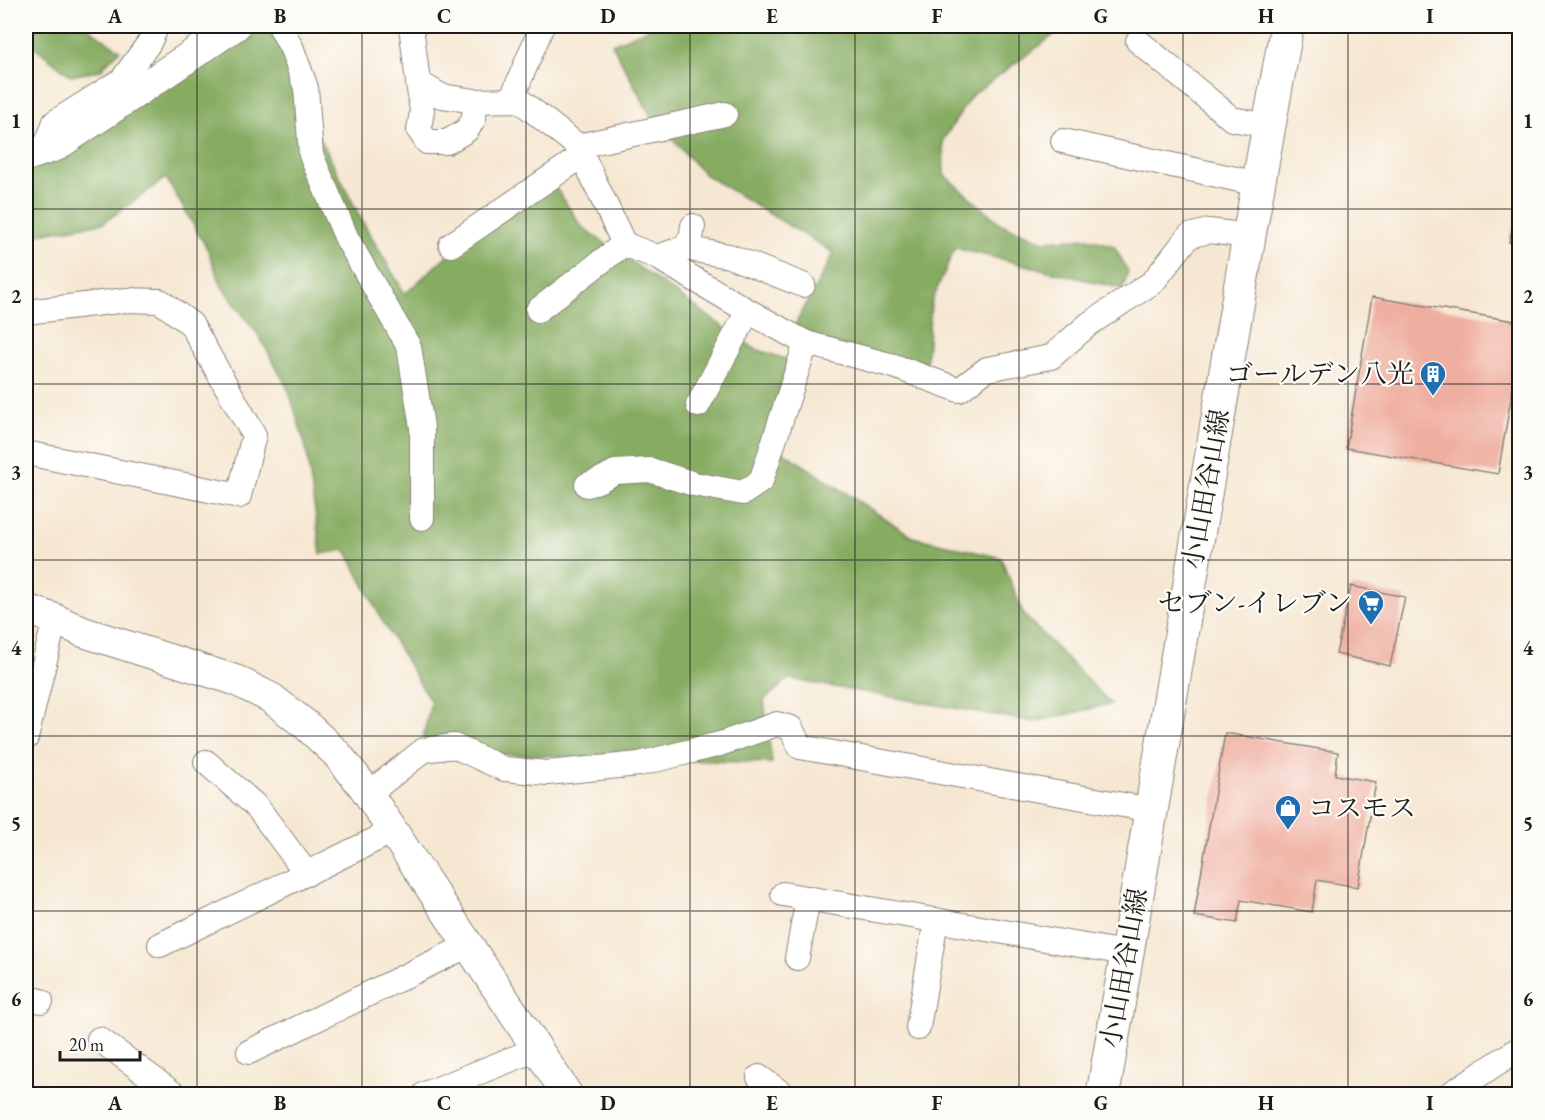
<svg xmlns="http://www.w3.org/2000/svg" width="1545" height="1120" font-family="'EB Garamond','Noto Serif JP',serif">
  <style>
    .forest { fill: #86ac62; stroke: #51643f; stroke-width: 1.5 }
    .building { fill: #efafa0 }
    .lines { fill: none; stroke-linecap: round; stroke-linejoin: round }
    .minor-casing { stroke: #898277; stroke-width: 26 }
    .tertiary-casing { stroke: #898277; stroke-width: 32 }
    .secondary-casing { stroke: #898277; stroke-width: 35 }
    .minor { stroke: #fff; stroke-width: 24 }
    .tertiary { stroke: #fff; stroke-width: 30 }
    .secondary { stroke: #fff; stroke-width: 33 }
    .grid { fill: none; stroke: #1c1c1c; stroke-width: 1.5; stroke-opacity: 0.55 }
    .labels { text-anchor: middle; stroke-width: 4.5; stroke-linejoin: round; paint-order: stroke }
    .poi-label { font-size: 27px; fill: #1c1c1c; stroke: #fdfcf7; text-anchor: end }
    .street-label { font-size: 27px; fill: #1c1c1c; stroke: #fdfcf7 }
    .neatline { fill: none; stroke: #1c1c1c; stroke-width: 2 }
    .grid-label { font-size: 20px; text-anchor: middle; font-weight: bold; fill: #1c1c1c }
  </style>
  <rect width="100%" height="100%" fill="#fdfcf7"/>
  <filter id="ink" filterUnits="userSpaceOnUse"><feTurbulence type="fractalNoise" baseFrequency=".0167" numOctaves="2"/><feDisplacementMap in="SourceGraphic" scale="12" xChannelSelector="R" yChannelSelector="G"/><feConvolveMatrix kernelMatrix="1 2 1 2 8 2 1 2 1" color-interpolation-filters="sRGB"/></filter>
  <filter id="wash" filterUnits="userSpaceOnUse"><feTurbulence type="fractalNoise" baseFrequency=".008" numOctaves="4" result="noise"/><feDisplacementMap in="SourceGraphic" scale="24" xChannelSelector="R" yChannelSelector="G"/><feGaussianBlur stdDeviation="1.35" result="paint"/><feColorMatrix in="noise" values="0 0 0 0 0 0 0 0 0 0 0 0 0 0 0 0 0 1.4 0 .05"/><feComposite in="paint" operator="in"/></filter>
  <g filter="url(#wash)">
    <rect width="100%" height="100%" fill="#f6e7d2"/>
    <g class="forest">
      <path d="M26 26H85L120 50 100 70 71 76 26 40Z"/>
      <path d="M248 26H291L310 118 362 221 405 294 542 168 582 227 755 349 789 360 765 440 913 537 1001 558 1024 615 1111 704 1034 722 789 679 764 700 772 763 456 753 423 738 431 702 384 624 346 550 321 554 306 448 289 391 259 336 222 287 207 248 166 178 103 223 26 236V163Z"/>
      <path d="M655 26H1066L971 96 943 140 944 175 1001 224 1043 241 1087 238 1114 246 1128 271 1123 289 955 248 931 303 926 368 791 332 834 253 704 174 651 116 612 44Z"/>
    </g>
    <g id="blocks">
      <g class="building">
        <path d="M1519 202 1520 243 1509 242Z"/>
        <path d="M1372 297 1520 322V345L1498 474 1346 448Z"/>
        <path d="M1351 586 1405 597 1390 666 1336 654Z"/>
        <path d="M1225 733 1338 752 1335 775 1376 782 1358 887 1317 880 1312 912 1241 900 1237 923 1194 916Z"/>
      </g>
    </g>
  </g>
  <g filter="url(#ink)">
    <use href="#blocks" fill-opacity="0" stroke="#898277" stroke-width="1.5"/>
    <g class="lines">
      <g class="minor-casing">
        <g id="minor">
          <path d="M280 26 292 49 306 88 311 155 347 239 409 347 422 427V518"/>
          <path d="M411 26 418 82 441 96 475 101 519 100 578 146 624 244 657 257 748 311 806 343 894 366 959 390 987 369 1051 357 1089 324 1153 282 1189 236 1209 231 1249 236"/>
          <path d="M1138 41 1232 119 1269 126"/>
          <path d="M418 82 422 111 419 130 427 142H447L467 130 474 118 475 101"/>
          <path d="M511 100 542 26"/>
          <path d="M1063 141 1258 184"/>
          <path d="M578 146 725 114"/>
          <path d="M45 149 55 122 122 80 149 43 157 26"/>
          <path d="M451 245 582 156"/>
          <path d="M683 248 691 239 693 226"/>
          <path d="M657 257 683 248 729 256 803 285"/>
          <path d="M538 310 624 244"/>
          <path d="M26 312 127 300 160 301 191 324 254 435 239 496 26 453"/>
          <path d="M698 405 748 311"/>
          <path d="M587 485 600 480 615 472 650 470 694 484 743 493 761 481 806 343"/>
          <path d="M26 738 55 619"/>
          <path d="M206 762 257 807 307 874"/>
          <path d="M368 794 424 750 454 746 504 769 547 773 639 764 720 744 777 724 791 728 800 747 1151 810"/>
          <path d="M783 894 1126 953"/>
          <path d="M160 945 393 831"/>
          <path d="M797 958 808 898"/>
          <path d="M26 997 41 1001"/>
          <path d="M918 1028 936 920"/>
          <path d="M99 1039 174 1094"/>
          <path d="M249 1052 467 946"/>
          <path d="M759 1077 783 1094"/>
          <path d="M425 1094 537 1049"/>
          <path d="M1450 1094 1520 1048"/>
        </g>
      </g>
      <g class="tertiary-casing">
        <g id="tertiary">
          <path d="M26 156 56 146 235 26"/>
          <path d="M26 609 55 619 83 632 235 680 271 698 306 725 336 753 363 786 567 1094"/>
        </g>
      </g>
      <g class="secondary-casing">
        <path id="secondary" d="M1103 1094 1249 236 1287 26"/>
      </g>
      <use href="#minor" class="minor"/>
      <use href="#tertiary" class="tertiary"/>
      <use href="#secondary" class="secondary"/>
    </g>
  </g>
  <path class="grid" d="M197 26V1094M362 26V1094M526 26V1094M690 26V1094M855 26V1094M1019 26V1094M1183 26V1094M1348 26V1094M26 209H1520M26 384H1520M26 560H1520M26 736H1520M26 911H1520"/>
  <defs>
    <g id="building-pin" transform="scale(1.35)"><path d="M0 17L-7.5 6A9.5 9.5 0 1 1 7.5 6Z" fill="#1f6fb2" stroke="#fdfcf7"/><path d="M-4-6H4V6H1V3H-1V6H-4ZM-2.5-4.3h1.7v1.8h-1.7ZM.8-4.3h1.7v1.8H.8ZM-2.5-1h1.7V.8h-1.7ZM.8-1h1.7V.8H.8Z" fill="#fff"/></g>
    <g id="supermarket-pin" transform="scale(1.35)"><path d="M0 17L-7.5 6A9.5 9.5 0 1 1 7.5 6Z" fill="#1f6fb2" stroke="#fdfcf7"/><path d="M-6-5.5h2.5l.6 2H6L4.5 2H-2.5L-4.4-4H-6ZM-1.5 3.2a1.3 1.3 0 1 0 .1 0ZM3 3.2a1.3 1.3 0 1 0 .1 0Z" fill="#fff"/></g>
    <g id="shop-pin" transform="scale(1.35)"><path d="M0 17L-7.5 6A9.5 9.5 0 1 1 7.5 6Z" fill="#1f6fb2" stroke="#fdfcf7"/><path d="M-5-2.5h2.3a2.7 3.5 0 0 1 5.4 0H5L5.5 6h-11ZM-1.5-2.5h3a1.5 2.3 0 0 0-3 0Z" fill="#fff"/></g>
  </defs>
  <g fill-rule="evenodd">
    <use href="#building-pin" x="1433" y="374"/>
    <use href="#supermarket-pin" x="1371" y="603"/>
    <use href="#shop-pin" x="1288" y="808"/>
  </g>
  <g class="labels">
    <g class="poi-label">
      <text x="1414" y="383">ゴールデン八光</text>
      <text x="1352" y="612">セブン-イレブン</text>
      <text x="1308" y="817" text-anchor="start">コスモス</text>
    </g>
    <g class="street-label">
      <text transform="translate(1206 489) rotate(-80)" y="9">小山田谷山線</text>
      <text transform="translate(1124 968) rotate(-80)" y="9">小山田谷山線</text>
    </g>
  </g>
  <rect width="1545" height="1120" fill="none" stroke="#fdfcf7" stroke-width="66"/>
  <path d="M60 1051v9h80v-9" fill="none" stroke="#1c1c1c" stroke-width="3"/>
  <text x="69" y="1051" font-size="18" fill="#1c1c1c" stroke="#fdfcf7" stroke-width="4.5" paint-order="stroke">20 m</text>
  <rect x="33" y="33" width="1479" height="1054" class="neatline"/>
  <g class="grid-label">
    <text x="115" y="23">A</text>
    <text x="280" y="23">B</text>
    <text x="444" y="23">C</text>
    <text x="608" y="23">D</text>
    <text x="772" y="23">E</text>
    <text x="937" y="23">F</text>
    <text x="1101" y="23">G</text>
    <text x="1266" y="23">H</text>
    <text x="1430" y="23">I</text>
    <text x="16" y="128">1</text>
    <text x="1528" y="128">1</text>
    <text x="16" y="303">2</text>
    <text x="1528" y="303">2</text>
    <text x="16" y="479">3</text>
    <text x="1528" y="479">3</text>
    <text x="16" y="655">4</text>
    <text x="1528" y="655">4</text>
    <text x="16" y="830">5</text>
    <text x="1528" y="830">5</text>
    <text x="16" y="1006">6</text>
    <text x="1528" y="1006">6</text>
    <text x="115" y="1110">A</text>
    <text x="280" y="1110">B</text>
    <text x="444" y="1110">C</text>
    <text x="608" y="1110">D</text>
    <text x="772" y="1110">E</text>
    <text x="937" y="1110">F</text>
    <text x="1101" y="1110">G</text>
    <text x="1266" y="1110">H</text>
    <text x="1430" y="1110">I</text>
  </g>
</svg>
